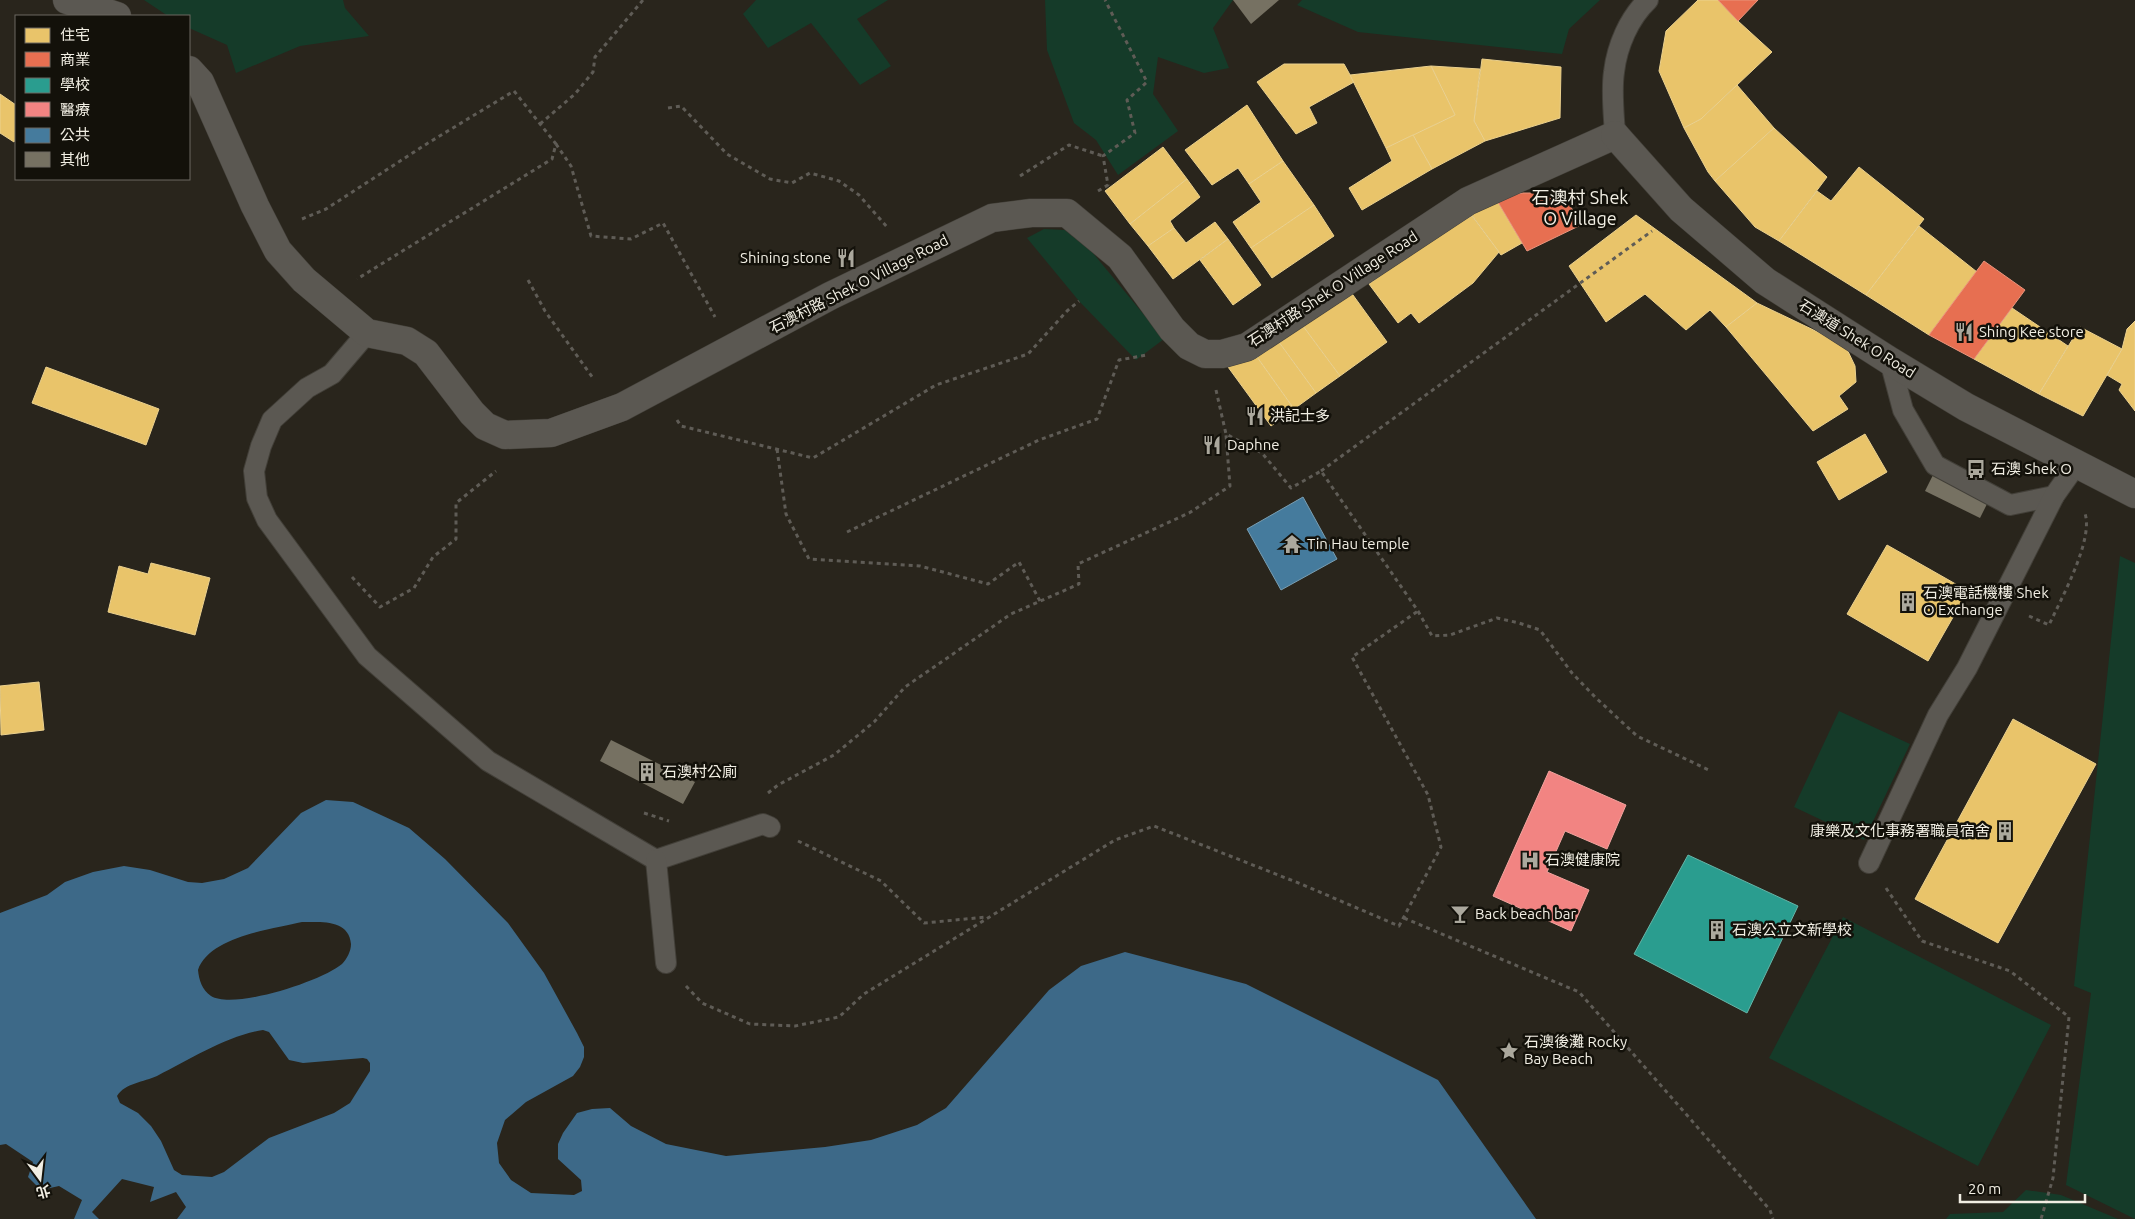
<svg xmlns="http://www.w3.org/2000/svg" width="2135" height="1219" font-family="Ubuntu,'Noto Sans TC',sans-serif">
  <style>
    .green { fill: #153b29 }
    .water { fill: #3d6988; fill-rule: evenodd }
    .homes { fill: #e9c46a; stroke: #ebd18e }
    .shops { fill: #e76f51; stroke: #ea957d }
    .schools { fill: #2a9d8f; stroke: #66b5a8 }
    .health { fill: #f28482; stroke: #f2a49f }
    .public { fill: #457b9d; stroke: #799eb2 }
    .building { fill: #767162 }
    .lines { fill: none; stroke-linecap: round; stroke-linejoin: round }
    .lane-casing { stroke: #423f38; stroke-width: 22 }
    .street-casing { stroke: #423f38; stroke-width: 29 }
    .secondary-casing { stroke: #423f38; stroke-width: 29 }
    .path { stroke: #5f5c56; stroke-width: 3; stroke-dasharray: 4 4; stroke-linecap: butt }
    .lane { stroke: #5b5852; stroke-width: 20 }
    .street { stroke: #5b5852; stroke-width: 28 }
    .secondary { stroke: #5b5852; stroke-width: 28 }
    .labels { text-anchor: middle; stroke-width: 5; stroke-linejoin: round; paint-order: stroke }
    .poi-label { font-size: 15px; fill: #f1eee3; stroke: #13110a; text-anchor: start }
    .street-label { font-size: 15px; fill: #f1eee3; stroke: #13110a }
    .quarter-label { font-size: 18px; fill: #f1eee3; stroke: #13110a }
  </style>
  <rect width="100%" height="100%" fill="#29251c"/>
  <g class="green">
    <path d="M144 0H343L345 8 369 36 300 46 236 73 227 45 189 28V16H168Z"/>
    <path d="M756 0H888L857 19 891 66 860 85 811 23 768 48 743 14Z"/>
    <path d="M1045 0H1233L1213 28 1229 68 1204 73 1158 57 1153 94 1178 131 1118 175 1096 140 1074 123 1047 50Z"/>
    <path d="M1302 0H1600L1569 29 1562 54 1358 32 1297 5Z"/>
    <path d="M1044 229 1065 230 1092 252 1164 339 1136 360 1079 301 1027 238Z"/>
    <path d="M2120 556 2135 563V1219L2066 1185 2091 993 2074 986Z"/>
    <path d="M1839 711 1910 744 1864 840 1794 807Z"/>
    <path d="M1843 917 2051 1025 1978 1166 1769 1058Z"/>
    <path d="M2026 1190 2061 1195 2118 1219H1946L1950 1214 2003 1212Z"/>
  </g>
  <path class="water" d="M326 800 353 802 409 828 445 859 508 923 544 973 577 1033 584 1047V1057L580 1067 573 1076 526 1102 505 1120 497 1143 499 1163 511 1180 531 1193 574 1195 582 1191 581 1180 558 1159V1144L563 1133 577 1113 592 1109 610 1108 631 1126 666 1144 726 1156 825 1147 871 1140 917 1125 946 1108 1049 990 1081 966 1125 952 1246 984 1438 1080 1536 1219H177L186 1207 176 1192 150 1202 154 1187 122 1179 92 1212 99 1219H74L82 1200 59 1186 41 1190 28 1177 33 1162 6 1144 0 1145V913L47 895 65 882 93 872 124 866 150 870 188 882 202 883 224 879 248 868 301 813ZM302 922C321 922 349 919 351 944 351 951 347 959 342 964 322 981 234 1010 211 996 202 990 199 980 198 970 209 937 272 929 302 922ZM263 1030 269 1032 289 1060 303 1063 363 1058 367 1059 370 1063V1071L350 1103 334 1113 269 1138 224 1172 212 1177 182 1175 174 1170 161 1141 151 1126 138 1113 120 1103 117 1096C125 1083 144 1082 157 1076 191 1059 226 1036 263 1030Z"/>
  <g class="homes">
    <path d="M1698 0H1718L1738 21 1772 52 1701 119 1684 128 1659 71 1666 31Z"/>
    <path d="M1482 59 1561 67 1560 118 1485 141 1474 121Z"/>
    <path d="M1284 64H1344L1354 82 1309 107 1317 123 1296 134 1257 82Z"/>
    <path d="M1431 66 1480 69 1474 121 1485 141 1432 169 1413 135 1455 115Z"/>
    <path d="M1431 66 1455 115 1386 148 1350 75Z"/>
    <path d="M1737 85 1774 128 1715 181 1708 172 1684 128 1701 119Z"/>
    <path d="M0 94 16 105V138L14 142 0 133Z"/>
    <path d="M1247 105 1283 161 1249 184 1238 168 1212 185 1185 150Z"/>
    <path d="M1774 128 1827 177 1779 241 1755 227 1715 181Z"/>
    <path d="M1413 135 1432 169 1362 210 1349 188 1392 161 1386 148Z"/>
    <path d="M1163 147 1187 179 1130 224 1105 191Z"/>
    <path d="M1283 161 1314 205 1251 248 1233 222 1261 202 1249 184Z"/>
    <path d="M1859 167 1924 219 1866 295 1779 241 1817 191 1831 201Z"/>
    <path d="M1187 179 1200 197 1170 221 1174 228 1148 246 1130 224Z"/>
    <path d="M1495 197 1522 243 1501 255 1466 207Z"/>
    <path d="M1314 205 1334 236 1272 278 1251 248Z"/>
    <path d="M1636 215 1753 300 1757 303 1726 327 1710 310 1686 330 1645 294 1606 322 1569 266Z"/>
    <path d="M1472 216 1499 252 1473 283 1419 323 1411 313 1398 323 1369 284 1444 229Z"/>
    <path d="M1215 222 1228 239 1173 279 1148 246 1174 228 1186 243Z"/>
    <path d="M1919 226 1977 272 1929 335 1866 295Z"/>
    <path d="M1228 239 1261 285 1233 305 1200 260Z"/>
    <path d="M1345 284 1387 342 1340 376 1297 318Z"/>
    <path d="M1757 303 1845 345 1855 366 1856 382 1839 396 1848 409 1813 431 1726 327Z"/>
    <path d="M2012 308 2068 346 2039 394 1974 359Z"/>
    <path d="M1297 318 1340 376 1316 393 1273 334Z"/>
    <path d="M2135 321V411L2119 390 2122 384 2107 375 2122 349 2127 329Z"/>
    <path d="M2080 327 2122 349 2083 416 2039 394Z"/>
    <path d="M1273 334 1316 393 1294 409 1252 350Z"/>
    <path d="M1252 350 1294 409 1271 426 1228 367Z"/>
    <path d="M46 367 159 409 146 445 32 403Z"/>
    <path d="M1865 434 1887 472 1839 500 1817 462Z"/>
    <path d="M1887 545 1968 591 1928 661 1847 614Z"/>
    <path d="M151 563 210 578 195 635 108 612 119 566 148 574Z"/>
    <path d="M39 682 44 730 1 735 0 686Z"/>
    <path d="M2013 719 2096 764 1998 943 1915 899Z"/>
  </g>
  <g class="shops">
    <path d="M1718 0H1758L1738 21Z"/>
    <path d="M1523 193H1548L1567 202 1583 224 1527 251 1495 197Z"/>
    <path d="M1984 261 2025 290 1974 359 1929 335Z"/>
  </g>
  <path class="schools" d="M1688 855 1798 906 1747 1013 1634 954Z"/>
  <path class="health" d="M1549 771 1626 805 1607 849 1565 831 1547 872 1589 890 1571 931 1493 896Z"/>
  <path class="public" d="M1303 497 1337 559 1281 590 1247 529Z"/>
  <g class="building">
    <path d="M1233 0H1279L1251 24Z"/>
    <path d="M1933 475 1988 502 1980 518 1925 491Z"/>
    <path d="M611 740 695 782 683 804 600 761Z"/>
  </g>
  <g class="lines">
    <g class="lane-casing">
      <g id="lane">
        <path d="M1615 135C1614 115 1611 92 1614 72 1617 46 1629 18 1648 0"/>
        <path d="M367 333 332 374 307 388 272 420 261 446 254 471 257 498 267 520 367 656 488 761 656 860 763 824 770 827"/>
        <path d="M1890 361 1903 410 1935 465 2010 505 2054 496"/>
        <path d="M656 860 666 963"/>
        <path d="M1869 863 1938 715 1967 668 2054 496 2076 465"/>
      </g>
    </g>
    <g class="street-casing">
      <g id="street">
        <path d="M67 0 117 16"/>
        <path d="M189 70 200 82 255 206 278 251 304 280 367 333 407 341 426 353 472 413 485 426 505 435 551 433 622 407 830 296 992 218 1031 213H1067L1120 257 1172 329 1189 346 1205 354H1222L1247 347 1468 201 1615 135"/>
      </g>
    </g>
    <g class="secondary-casing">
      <path id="secondary" d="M1615 135 1681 209 1765 281 1890 361 1966 407 2135 494"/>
    </g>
    <g class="path">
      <path d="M668 108 681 106 727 154 770 179 792 183 810 173 839 181 859 195 888 228"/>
      <path d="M540 124 575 94 593 72 595 57 643 0"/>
      <path d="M556 144 571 166 591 236 631 239 663 223 715 317"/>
      <path d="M1020 176 1069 145 1103 156"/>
      <path d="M1098 191 1108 185 1103 156 1135 133 1127 100 1147 82 1105 0"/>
      <path d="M302 219 326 209 428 143 514 91 556 144 552 159 357 279"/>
      <path d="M528 280 545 311 593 378"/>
      <path d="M1216 390 1226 434 1262 453 1291 488 1321 471 1418 611 1432 636 1450 635 1497 618 1519 623 1540 630 1572 673 1595 697 1637 736 1711 771"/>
      <path d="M677 420 681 426 813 458 936 385 1028 354 1067 311 1079 301"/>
      <path d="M777 449 786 514 809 559 920 566 988 584 1019 562 1040 601"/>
      <path d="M1321 471 1652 231"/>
      <path d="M847 532 1039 440 1097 419 1119 360 1147 355"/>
      <path d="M352 577 380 607 414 588 433 557 456 539V503L496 471"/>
      <path d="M2029 616 2049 625C2061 599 2096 536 2084 511"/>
      <path d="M768 793 778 785 834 755 874 722 905 687 1011 614 1079 584 1078 564 1189 513 1230 486 1226 435"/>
      <path d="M644 813 669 821"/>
      <path d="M798 841 881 881 924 923 987 917"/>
      <path d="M1886 888 1922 941 2010 971 2069 1017 2053 1178 2041 1219"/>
      <path d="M1404 918 1579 992 1770 1210 1773 1219"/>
      <path d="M686 986 702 1003 750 1024 795 1026 839 1017 864 994 1115 840 1154 826 1301 884 1399 926 1441 847 1428 795 1352 657 1418 611"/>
    </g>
    <use href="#lane" class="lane"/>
    <use href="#street" class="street"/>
    <use href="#secondary" class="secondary"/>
  </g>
  <defs>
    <g id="restaurant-bare" transform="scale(1.5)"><path d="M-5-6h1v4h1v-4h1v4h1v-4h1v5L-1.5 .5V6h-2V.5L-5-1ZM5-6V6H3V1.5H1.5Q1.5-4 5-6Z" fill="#aba89d" stroke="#13110a" stroke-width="2.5" paint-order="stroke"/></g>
    <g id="bus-bare" transform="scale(1.5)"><path d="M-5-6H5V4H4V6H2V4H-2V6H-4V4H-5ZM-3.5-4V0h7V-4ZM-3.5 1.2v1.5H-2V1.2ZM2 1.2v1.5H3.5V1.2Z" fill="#aba89d" stroke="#13110a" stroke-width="2.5" paint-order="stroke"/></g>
    <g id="temple-bare" transform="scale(1.5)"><path d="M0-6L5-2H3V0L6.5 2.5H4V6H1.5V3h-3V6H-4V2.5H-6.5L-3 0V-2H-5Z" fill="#aba89d" stroke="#13110a" stroke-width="2.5" paint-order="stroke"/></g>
    <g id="building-bare" transform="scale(1.5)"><path d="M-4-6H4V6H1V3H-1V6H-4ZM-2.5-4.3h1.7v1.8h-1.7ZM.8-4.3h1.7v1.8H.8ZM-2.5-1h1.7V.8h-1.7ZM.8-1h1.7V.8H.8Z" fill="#aba89d" stroke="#13110a" stroke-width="2.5" paint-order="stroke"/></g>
    <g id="hospital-bare" transform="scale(1.5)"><path d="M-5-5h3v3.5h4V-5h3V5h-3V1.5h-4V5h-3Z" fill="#aba89d" stroke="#13110a" stroke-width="2.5" paint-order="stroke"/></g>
    <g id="bar-bare" transform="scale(1.5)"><path d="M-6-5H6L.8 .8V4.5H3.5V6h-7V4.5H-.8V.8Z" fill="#aba89d" stroke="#13110a" stroke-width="2.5" paint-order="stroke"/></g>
    <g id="sight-bare" transform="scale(1.5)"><path d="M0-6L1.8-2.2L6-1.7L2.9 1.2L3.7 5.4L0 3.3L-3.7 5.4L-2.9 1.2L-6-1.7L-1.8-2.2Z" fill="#aba89d" stroke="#13110a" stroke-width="2.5" paint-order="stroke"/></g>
  </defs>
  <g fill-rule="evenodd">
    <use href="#restaurant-bare" x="846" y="258"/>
    <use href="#restaurant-bare" x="1964" y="332"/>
    <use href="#restaurant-bare" x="1255" y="416"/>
    <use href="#restaurant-bare" x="1212" y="445"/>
    <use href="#bus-bare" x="1976" y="469"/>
    <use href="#temple-bare" x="1292" y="544"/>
    <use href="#building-bare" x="1908" y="602"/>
    <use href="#building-bare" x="647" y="772"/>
    <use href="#building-bare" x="2005" y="831"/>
    <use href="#hospital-bare" x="1530" y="860"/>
    <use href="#bar-bare" x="1460" y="914"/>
    <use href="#building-bare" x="1717" y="930"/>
    <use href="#sight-bare" x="1509" y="1051"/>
  </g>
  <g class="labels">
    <g class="poi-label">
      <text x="831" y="263" text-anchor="end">Shining stone</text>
      <text x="1979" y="337">Shing Kee store</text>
      <text x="1270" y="421">洪記士多</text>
      <text x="1227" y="450">Daphne</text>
      <text x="1991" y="474">石澳 Shek O</text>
      <text x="1307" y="549">Tin Hau temple</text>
      <text x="1923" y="598">石澳電話機樓 Shek<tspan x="1923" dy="17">O Exchange</tspan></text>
      <text x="662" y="777">石澳村公廁</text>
      <text x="1990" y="836" text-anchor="end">康樂及文化事務署職員宿舍</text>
      <text x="1545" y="865">石澳健康院</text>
      <text x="1475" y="919">Back beach bar</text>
      <text x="1732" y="935">石澳公立文新學校</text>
      <text x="1524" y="1047">石澳後灘 Rocky<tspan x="1524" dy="17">Bay Beach</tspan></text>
    </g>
    <g class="street-label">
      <text transform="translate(859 284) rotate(-27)" y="5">石澳村路 Shek O Village Road</text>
      <text transform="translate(1333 289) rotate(-33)" y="5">石澳村路 Shek O Village Road</text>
      <text transform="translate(1857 339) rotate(32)" y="5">石澳道 Shek O Road</text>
    </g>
    <g class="quarter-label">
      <text x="1580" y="204">石澳村 Shek<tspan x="1580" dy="21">O Village</tspan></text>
    </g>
  </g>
  <rect x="15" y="15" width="175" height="165" fill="#13110a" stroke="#6c6961"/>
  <rect x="25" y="28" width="25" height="15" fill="#e9c46a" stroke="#6c6961"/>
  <text x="60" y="40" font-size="15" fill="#f1eee3">住宅</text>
  <rect x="25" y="52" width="25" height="15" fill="#e76f51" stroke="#6c6961"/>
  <text x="60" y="65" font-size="15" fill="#f1eee3">商業</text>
  <rect x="25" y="78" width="25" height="15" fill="#2a9d8f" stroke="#6c6961"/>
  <text x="60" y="90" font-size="15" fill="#f1eee3">學校</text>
  <rect x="25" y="102" width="25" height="15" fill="#f28482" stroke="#6c6961"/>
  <text x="60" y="115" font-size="15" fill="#f1eee3">醫療</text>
  <rect x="25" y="128" width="25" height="15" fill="#457b9d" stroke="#6c6961"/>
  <text x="60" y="140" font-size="15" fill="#f1eee3">公共</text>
  <rect x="25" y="152" width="25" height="15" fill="#767162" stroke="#6c6961"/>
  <text x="60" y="165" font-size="15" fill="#f1eee3">其他</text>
  <g transform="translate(40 1179) rotate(165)" stroke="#13110a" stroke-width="4" paint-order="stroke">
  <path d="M0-4L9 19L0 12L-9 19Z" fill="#f1eee3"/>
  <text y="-8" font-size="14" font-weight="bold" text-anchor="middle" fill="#f1eee3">北</text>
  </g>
  <path d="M1960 1194v8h125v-8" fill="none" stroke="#f1eee3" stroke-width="2.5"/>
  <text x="1968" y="1194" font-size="15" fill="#f1eee3" stroke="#13110a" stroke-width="4" paint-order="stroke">20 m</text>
</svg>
